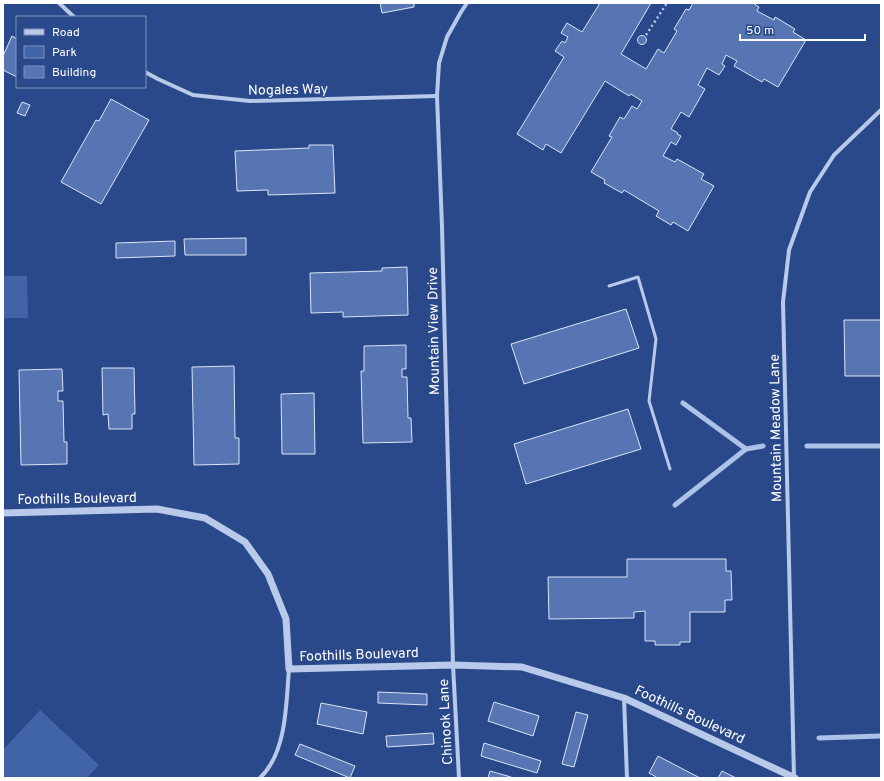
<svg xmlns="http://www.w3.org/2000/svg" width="884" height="781" font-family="Overpass,sans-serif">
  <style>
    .green { fill: #4164a8 }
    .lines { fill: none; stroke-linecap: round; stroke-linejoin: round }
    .stream { stroke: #adc2e9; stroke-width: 5 }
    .building { fill: #5675b2; stroke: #dbe5f7 }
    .path { stroke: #b8c9e9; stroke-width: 2.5; stroke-dasharray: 2 3; stroke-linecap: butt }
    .service { stroke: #b8c9e9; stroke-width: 3 }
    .minor { stroke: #b8c9e9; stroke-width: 4 }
    .tertiary { stroke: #b8c9e9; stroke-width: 7 }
    .labels { text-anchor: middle; stroke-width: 3; stroke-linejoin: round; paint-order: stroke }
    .street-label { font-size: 14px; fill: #fff; stroke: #2a498a }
  </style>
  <rect width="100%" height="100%" fill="#2a498a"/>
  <g class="green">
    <path d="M3 276H27L28 318H3Z"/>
    <path d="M40 710 99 765 87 778H7L3 775V750Z"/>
  </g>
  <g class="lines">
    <g class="stream">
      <path d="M683 403 746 449 763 446"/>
      <path d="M807 446H881"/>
      <path d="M675 505 746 449"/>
      <path d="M819 738 881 736"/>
    </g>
  </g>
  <g class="building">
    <path d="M380 3H414V7L382 13Z"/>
    <path d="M600 3H651L621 54 646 69 658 49 664 53 677 31 674 29 686 9 689 10 693 3H753L759 7 757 11 774 20 775 17 795 29 793 32 806 40 778 87 764 79 762 82 734 66 737 61 726 55 722 64 725 66 719 75 707 68 698 85 705 89 689 117 681 112 671 129 678 133 677 134 681 136 676 145 671 142 663 156 675 162 677 159 704 174 701 179 714 186 688 231 673 222 671 225 656 216 659 211 624 190 622 193 604 183 605 180 591 172 612 137 609 136 620 117 624 119 632 106 637 109 642 101 631 94 629 96 605 81 561 153 546 144 543 150 517 134 564 57 555 51 562 41 565 43 568 37 561 33 567 23 582 32Z"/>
    <circle cx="642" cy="40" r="4.5"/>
    <path d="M12 36 17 39V77L3 70V56Z"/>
    <path d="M111 99 149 120 101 204 61 182 96 120 99 121Z"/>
    <path d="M22 102 30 105 25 116 17 113Z"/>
    <path d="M309 145H333L335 193 268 195V190L237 191 235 151 309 148Z"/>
    <path d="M246 238V255H185L184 239Z"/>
    <path d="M175 241V256L116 258V243Z"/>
    <path d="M407 267 408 315 343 317V312L311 313 310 273 382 271V268Z"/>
    <path d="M626 309 639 348 524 384 511 344Z"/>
    <path d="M844 320H881V376H845Z"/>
    <path d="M406 345V369H402V377H407L408 418H411L412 442 363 443 361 371H364V346Z"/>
    <path d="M234 366 235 438H239V464L194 465 192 367Z"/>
    <path d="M102 368H134L135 414H132V429H109L108 414 103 415Z"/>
    <path d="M62 369 63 391H58V401H63L64 442H67V464L21 465 19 370Z"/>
    <path d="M314 393 315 454H282L281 394Z"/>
    <path d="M628 409 641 449 526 484 514 444Z"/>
    <path d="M627 559H726V571H731L732 600H725V612H690V642H680V645H655V641H645V611L634 612V618L549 619 548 577H627Z"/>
    <path d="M378 692 427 694V705L378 703Z"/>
    <path d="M494 702 539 716 533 736 488 721Z"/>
    <path d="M321 703 367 712 363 734 317 724Z"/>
    <path d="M576 712 588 715 574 767 562 764Z"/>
    <path d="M433 733 434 744 387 747 386 736Z"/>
    <path d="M484 743 541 761 537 773 481 756Z"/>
    <path d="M300 744 355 766 350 778 295 755Z"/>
    <path d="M658 756 700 778H658L649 773Z"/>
    <path d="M490 771 511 777V778H488Z"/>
    <path d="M722 771 736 778H718Z"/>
  </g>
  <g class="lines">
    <path class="path" d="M646 35 667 3"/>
    <path class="service" d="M609 286 638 277 656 339 649 401 670 469"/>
    <g class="minor">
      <path d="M59 3 74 17"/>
      <path d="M145 72 158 79 193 95 250 101 437 96"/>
      <path d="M624 698 627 778"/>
      <path d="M260 778C287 752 286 704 289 669"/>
      <path d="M459 778 453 665 442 227 437 96 439 63 447 37 461 12 467 3"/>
      <path d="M794 778 783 302 789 250 810 192 834 155 881 110"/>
    </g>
    <path class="tertiary" d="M3 513 157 509 205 518 245 542 268 574 286 619 289 669 453 665 522 667 624 698 795 778"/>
  </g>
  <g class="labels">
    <g class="street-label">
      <text transform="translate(288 89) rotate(-1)" y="5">Nogales Way</text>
      <text transform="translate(433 331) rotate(-91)" y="5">Mountain View Drive</text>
      <text transform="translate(775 428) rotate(-91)" y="5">Mountain Meadow Lane</text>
      <text transform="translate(77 498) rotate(-1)" y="5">Foothills Boulevard</text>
      <text transform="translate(359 654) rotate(-2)" y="5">Foothills Boulevard</text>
      <text transform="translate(690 714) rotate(25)" y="5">Foothills Boulevard</text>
      <text transform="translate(445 722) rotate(-93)" y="5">Chinook Lane</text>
    </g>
  </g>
  <rect width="884" height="781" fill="none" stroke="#ffffff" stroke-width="8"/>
  <rect x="16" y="16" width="130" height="72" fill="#2a498a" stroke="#7f92b9"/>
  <rect x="24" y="29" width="20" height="6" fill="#b8c9e9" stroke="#7f92b9"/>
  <text x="52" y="36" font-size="12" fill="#ffffff">Road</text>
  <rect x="24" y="46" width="20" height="12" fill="#4164a8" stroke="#7f92b9"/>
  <text x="52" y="56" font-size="12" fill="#ffffff">Park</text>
  <rect x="24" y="66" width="20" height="12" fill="#5675b2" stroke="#7f92b9"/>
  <text x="52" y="76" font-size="12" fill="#ffffff">Building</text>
  <path d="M740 34v6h125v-6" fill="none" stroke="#ffffff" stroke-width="2"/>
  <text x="746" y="34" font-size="12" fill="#ffffff" stroke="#2a498a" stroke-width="3" paint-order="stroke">50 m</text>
</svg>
